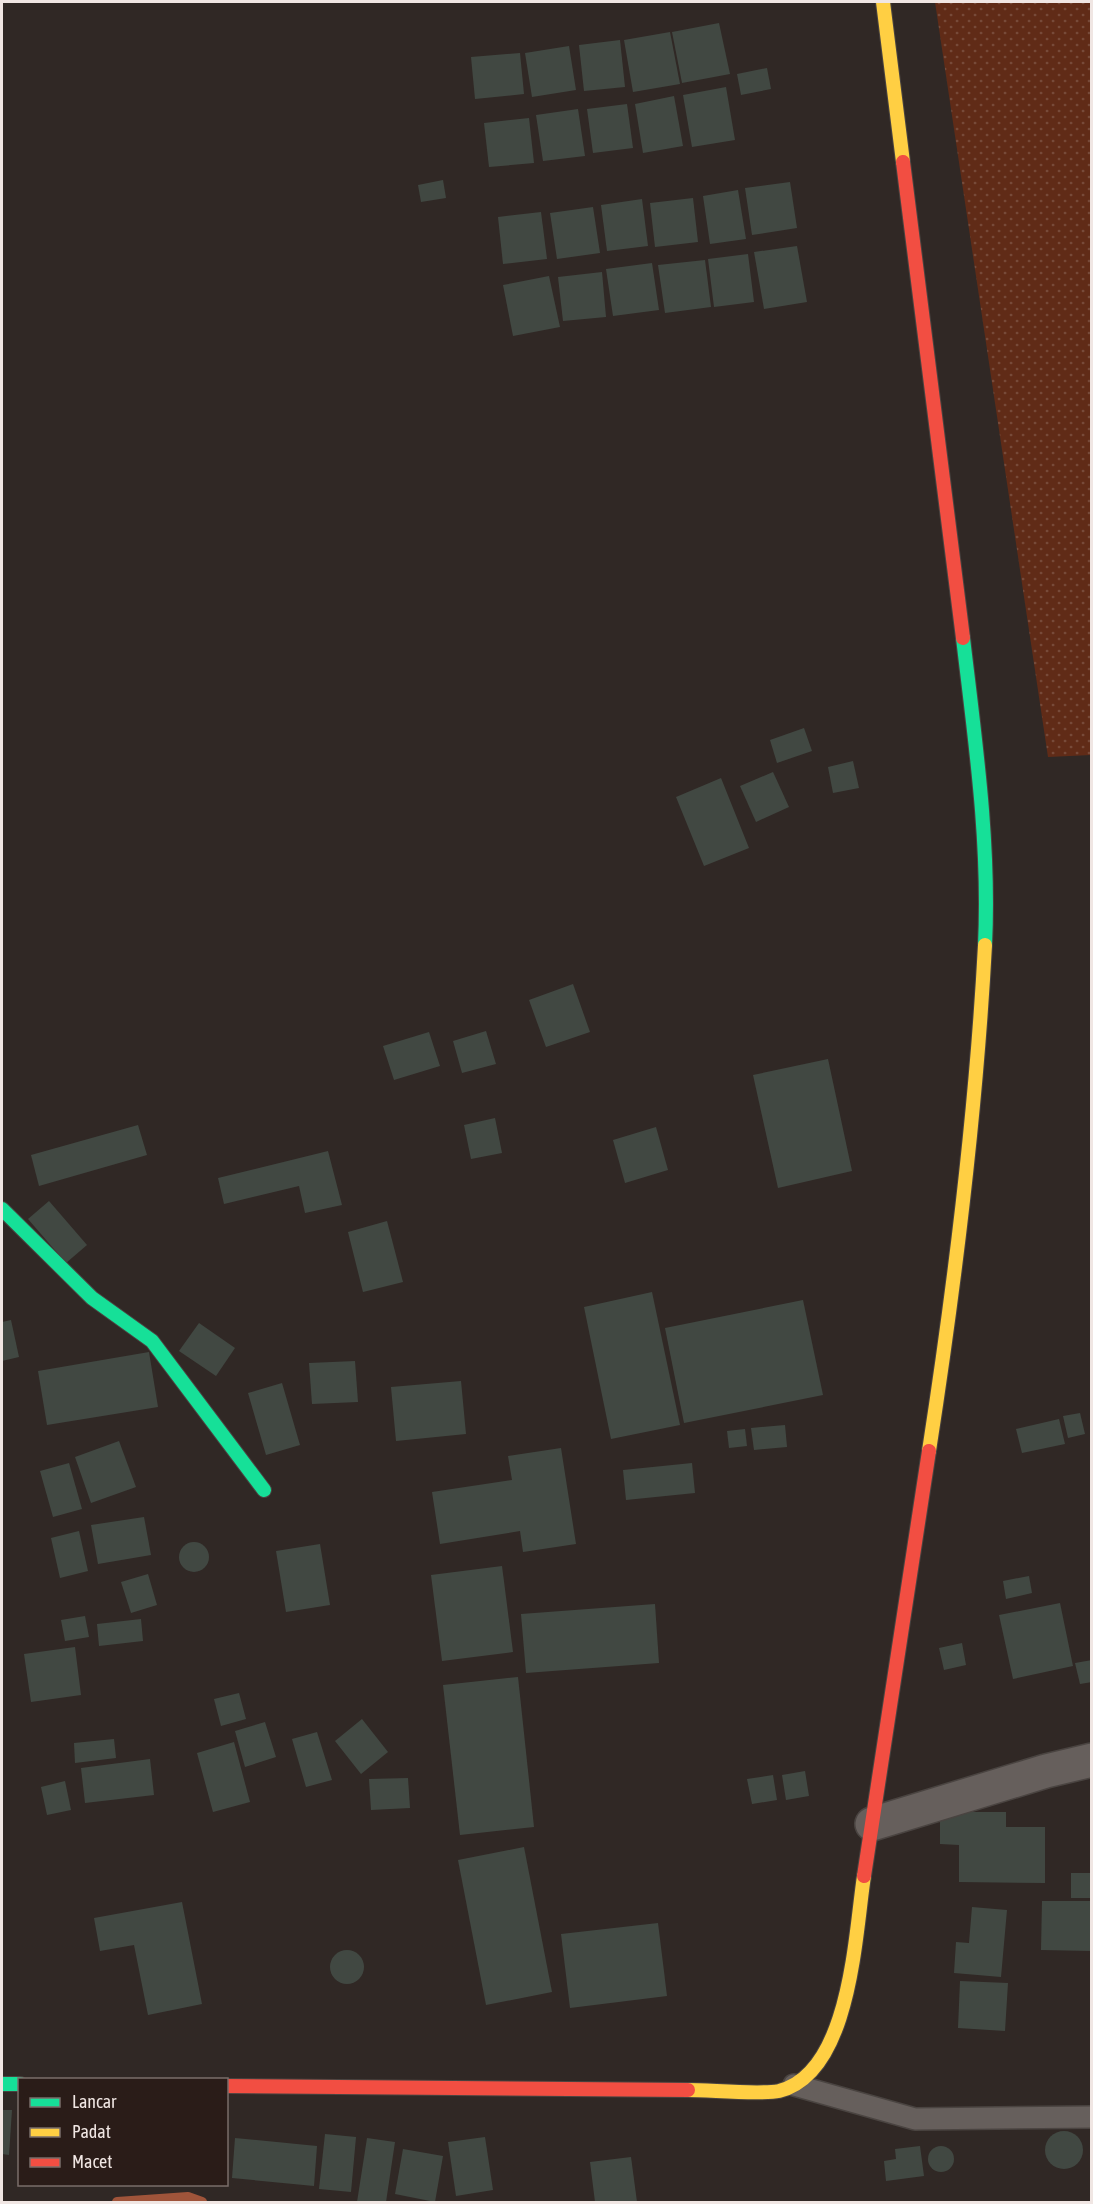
<svg xmlns="http://www.w3.org/2000/svg" width="1093" height="2204" font-family="'Asap Condensed',sans-serif">
  <style>
    .grass { fill: url(#grass-dots) }
    .lines { fill: none; stroke-linecap: round; stroke-linejoin: round }
    .stream { stroke: #9f543a; stroke-width: 10 }
    .building { fill: #414842 }
    .lane-casing { stroke: #4a4441; stroke-width: 24 }
    .street-casing { stroke: #4a4441; stroke-width: 36 }
    .fast-casing { stroke: #4a4441; stroke-width: 16 }
    .slow-casing { stroke: #4a4441; stroke-width: 16 }
    .jam-casing { stroke: #4a4441; stroke-width: 16 }
    .lane { stroke: #665f5c; stroke-width: 21 }
    .street { stroke: #665f5c; stroke-width: 33 }
    .fast { stroke: #16e098; stroke-width: 14 }
    .slow { stroke: #ffcf43; stroke-width: 14 }
    .jam { stroke: #f24e42; stroke-width: 14 }
  </style>
  <defs>
    <pattern id="grass-dots" width="8" height="8" patternUnits="userSpaceOnUse" patternTransform="scale(1.5)"><rect width="8" height="8" fill="#602b17"/><path d="M2 2h.1M6 6h.1" fill="none" stroke="#774a39" stroke-width="1.8" stroke-linecap="round"/></pattern>
  </defs>
  <rect width="100%" height="100%" fill="#302825"/>
  <path class="grass" d="M935 2H1091V755L1048 757Z"/>
  <g class="lines">
    <path class="stream" d="M117 2202 188 2197 202 2202"/>
  </g>
  <g class="building">
    <path d="M719 23 730 74 682 83 672 32Z"/>
    <path d="M670 32 680 84 633 92 624 40Z"/>
    <path d="M620 40 625 87 584 91 579 45Z"/>
    <path d="M569 46 576 90 532 97 525 53Z"/>
    <path d="M520 53 524 94 475 99 471 57Z"/>
    <path d="M767 68 771 89 741 95 737 74Z"/>
    <path d="M726 87 735 140 692 147 683 95Z"/>
    <path d="M674 96 683 146 643 153 635 104Z"/>
    <path d="M627 104 633 148 593 153 587 109Z"/>
    <path d="M578 109 585 156 543 161 536 115Z"/>
    <path d="M529 118 534 163 489 167 484 123Z"/>
    <path d="M443 180 446 198 421 202 418 185Z"/>
    <path d="M790 182 797 228 752 235 745 188Z"/>
    <path d="M738 190 746 239 710 244 703 196Z"/>
    <path d="M693 198 698 242 655 247 650 203Z"/>
    <path d="M642 199 648 246 607 251 601 205Z"/>
    <path d="M593 207 600 253 557 259 550 213Z"/>
    <path d="M541 212 547 259 503 264 498 217Z"/>
    <path d="M797 246 807 302 764 309 754 252Z"/>
    <path d="M748 254 754 302 714 307 708 259Z"/>
    <path d="M705 260 711 307 665 313 658 265Z"/>
    <path d="M652 263 659 310 613 316 606 269Z"/>
    <path d="M602 272 606 317 563 321 558 277Z"/>
    <path d="M549 276 560 327 513 336 503 285Z"/>
    <path d="M804 728 812 751 777 763 770 740Z"/>
    <path d="M853 761 859 788 833 793 828 767Z"/>
    <path d="M773 772 789 807 756 822 740 786Z"/>
    <path d="M721 778 749 848 704 866 676 797Z"/>
    <path d="M573 984 590 1032 546 1047 529 1000Z"/>
    <path d="M486 1031 496 1064 462 1073 453 1041Z"/>
    <path d="M429 1032 440 1066 394 1080 383 1046Z"/>
    <path d="M828 1059 852 1171 778 1188 753 1075Z"/>
    <path d="M495 1118 502 1153 471 1159 464 1125Z"/>
    <path d="M138 1125 147 1155 39 1186 31 1155Z"/>
    <path d="M656 1127 668 1170 625 1183 613 1140Z"/>
    <path d="M328 1151 342 1205 305 1213 299 1186 224 1204 218 1178Z"/>
    <path d="M49 1201 87 1245 66 1263 28 1219Z"/>
    <path d="M387 1221 403 1282 363 1292 348 1232Z"/>
    <path d="M652 1292 680 1425 611 1439 584 1307Z"/>
    <path d="M803 1300 823 1395 684 1423 665 1328Z"/>
    <path d="M11 1320 19 1357 2 1361V1322Z"/>
    <path d="M199 1323 235 1348 216 1376 179 1351Z"/>
    <path d="M149 1352 158 1407 47 1425 38 1371Z"/>
    <path d="M355 1361 358 1402 312 1404 309 1363Z"/>
    <path d="M461 1381 466 1434 396 1441 391 1387Z"/>
    <path d="M282 1383 300 1445 266 1455 248 1393Z"/>
    <path d="M1080 1413 1085 1434 1068 1438 1063 1416Z"/>
    <path d="M1059 1419 1065 1444 1022 1453 1016 1429Z"/>
    <path d="M785 1425 787 1447 754 1450 751 1428Z"/>
    <path d="M745 1429 747 1446 729 1448 727 1431Z"/>
    <path d="M119 1441 136 1487 91 1503 75 1457Z"/>
    <path d="M561 1448 576 1544 523 1552 520 1531 440 1544 432 1492 512 1480 508 1456Z"/>
    <path d="M69 1463 82 1509 53 1517 40 1471Z"/>
    <path d="M692 1463 695 1493 626 1500 623 1470Z"/>
    <path d="M144 1517 151 1555 98 1564 91 1525Z"/>
    <path d="M79 1531 88 1571 60 1578 51 1538Z"/>
    <circle cx="194" cy="1557" r="15"/>
    <path d="M320 1544 330 1605 286 1612 276 1551Z"/>
    <path d="M502 1566 513 1652 442 1661 431 1575Z"/>
    <path d="M148 1574 157 1605 131 1613 121 1582Z"/>
    <path d="M1029 1576 1032 1593 1006 1599 1003 1581Z"/>
    <path d="M1060 1603 1073 1666 1013 1679 999 1615Z"/>
    <path d="M655 1604 659 1663 526 1673 521 1614Z"/>
    <path d="M85 1616 89 1637 65 1641 61 1620Z"/>
    <path d="M141 1619 143 1641 99 1646 97 1624Z"/>
    <path d="M962 1643 966 1665 944 1670 939 1648Z"/>
    <path d="M75 1647 81 1695 31 1702 24 1654Z"/>
    <path d="M1092 1660V1682L1080 1684 1075 1663Z"/>
    <path d="M518 1677 534 1827 460 1835 443 1685Z"/>
    <path d="M239 1693 246 1719 221 1726 214 1699Z"/>
    <path d="M362 1719 388 1752 361 1774 335 1741Z"/>
    <path d="M265 1722 276 1757 245 1767 235 1731Z"/>
    <path d="M317 1732 332 1780 306 1787 292 1739Z"/>
    <path d="M114 1739 116 1758 75 1763 74 1743Z"/>
    <path d="M234 1742 250 1802 213 1812 197 1753Z"/>
    <path d="M150 1759 154 1795 85 1803 81 1768Z"/>
    <path d="M805 1771 809 1796 786 1800 782 1775Z"/>
    <path d="M773 1775 777 1800 752 1804 747 1779Z"/>
    <path d="M408 1778 410 1808 371 1810 369 1779Z"/>
    <path d="M65 1781 71 1810 47 1815 41 1787Z"/>
    <path d="M940 1812H1006V1827H1045V1883L959 1882V1845L940 1844Z"/>
    <path d="M524 1847 552 1992 486 2005 458 1860Z"/>
    <rect x="1071" y="1873" width="21" height="25"/>
    <path d="M1042 1901H1092V1951L1041 1950Z"/>
    <path d="M182 1902 202 2004 148 2015 134 1945 100 1951 94 1918Z"/>
    <path d="M972 1907 1007 1910 1001 1977 954 1973 956 1942 969 1943Z"/>
    <path d="M658 1923 667 1996 570 2008 561 1934Z"/>
    <circle cx="347" cy="1967" r="17"/>
    <path d="M960 1981 1008 1983 1005 2031 958 2028Z"/>
    <path d="M2 2110H12L9 2155 2 2154Z"/>
    <circle cx="1064" cy="2150" r="19"/>
    <path d="M325 2134 356 2137 351 2192 319 2189Z"/>
    <path d="M485 2137 493 2190 456 2196 448 2142Z"/>
    <path d="M235 2138 317 2146 314 2186 232 2178Z"/>
    <path d="M367 2138 395 2142 386 2202H357Z"/>
    <circle cx="941" cy="2159" r="13"/>
    <path d="M920 2146 924 2176 886 2181 884 2161 896 2159 895 2149Z"/>
    <path d="M403 2149 443 2156 435 2202 395 2194Z"/>
    <path d="M631 2157 637 2202H595L590 2162Z"/>
  </g>
  <g class="lines">
    <g class="lane-casing">
      <path id="lane" d="M794 2085 915 2119 1092 2117"/>
    </g>
    <g class="street-casing">
      <path id="street" d="M872 1824 1046 1771 1092 1760"/>
    </g>
    <g class="fast-casing">
      <g id="fast">
        <path d="M963 638C975 740 990 842 985 945"/>
        <path d="M2 1209 92 1298 152 1341 264 1490"/>
        <path d="M2 2084H20"/>
      </g>
    </g>
    <g class="slow-casing">
      <g id="slow">
        <path d="M883 2 903 162"/>
        <path d="M929 1451C955 1283 976 1115 985 945"/>
        <path d="M688 2090C710 2090 761 2095 779 2091 851 2073 855 1934 864 1876"/>
      </g>
    </g>
    <g class="jam-casing">
      <g id="jam">
        <path d="M903 162 963 638"/>
        <path d="M864 1876 929 1451"/>
        <path d="M226 2086 688 2090"/>
      </g>
    </g>
    <use href="#lane" class="lane"/>
    <use href="#street" class="street"/>
    <use href="#fast" class="fast"/>
    <use href="#slow" class="slow"/>
    <use href="#jam" class="jam"/>
  </g>
  <rect width="1093" height="2204" fill="none" stroke="#f0e6e3" stroke-width="6"/>
  <rect x="18" y="2078" width="210" height="108" fill="#2a1c18" stroke="#796d69" stroke-width="1.5"/>
  <rect x="30" y="2098" width="30" height="9" fill="#16e098" stroke="#796d69" stroke-width="1.5"/>
  <text x="72" y="2108" font-size="18" fill="#f0e6e3">Lancar</text>
  <rect x="30" y="2128" width="30" height="9" fill="#ffcf43" stroke="#796d69" stroke-width="1.5"/>
  <text x="72" y="2138" font-size="18" fill="#f0e6e3">Padat</text>
  <rect x="30" y="2158" width="30" height="9" fill="#f24e42" stroke="#796d69" stroke-width="1.5"/>
  <text x="72" y="2168" font-size="18" fill="#f0e6e3">Macet</text>
</svg>
